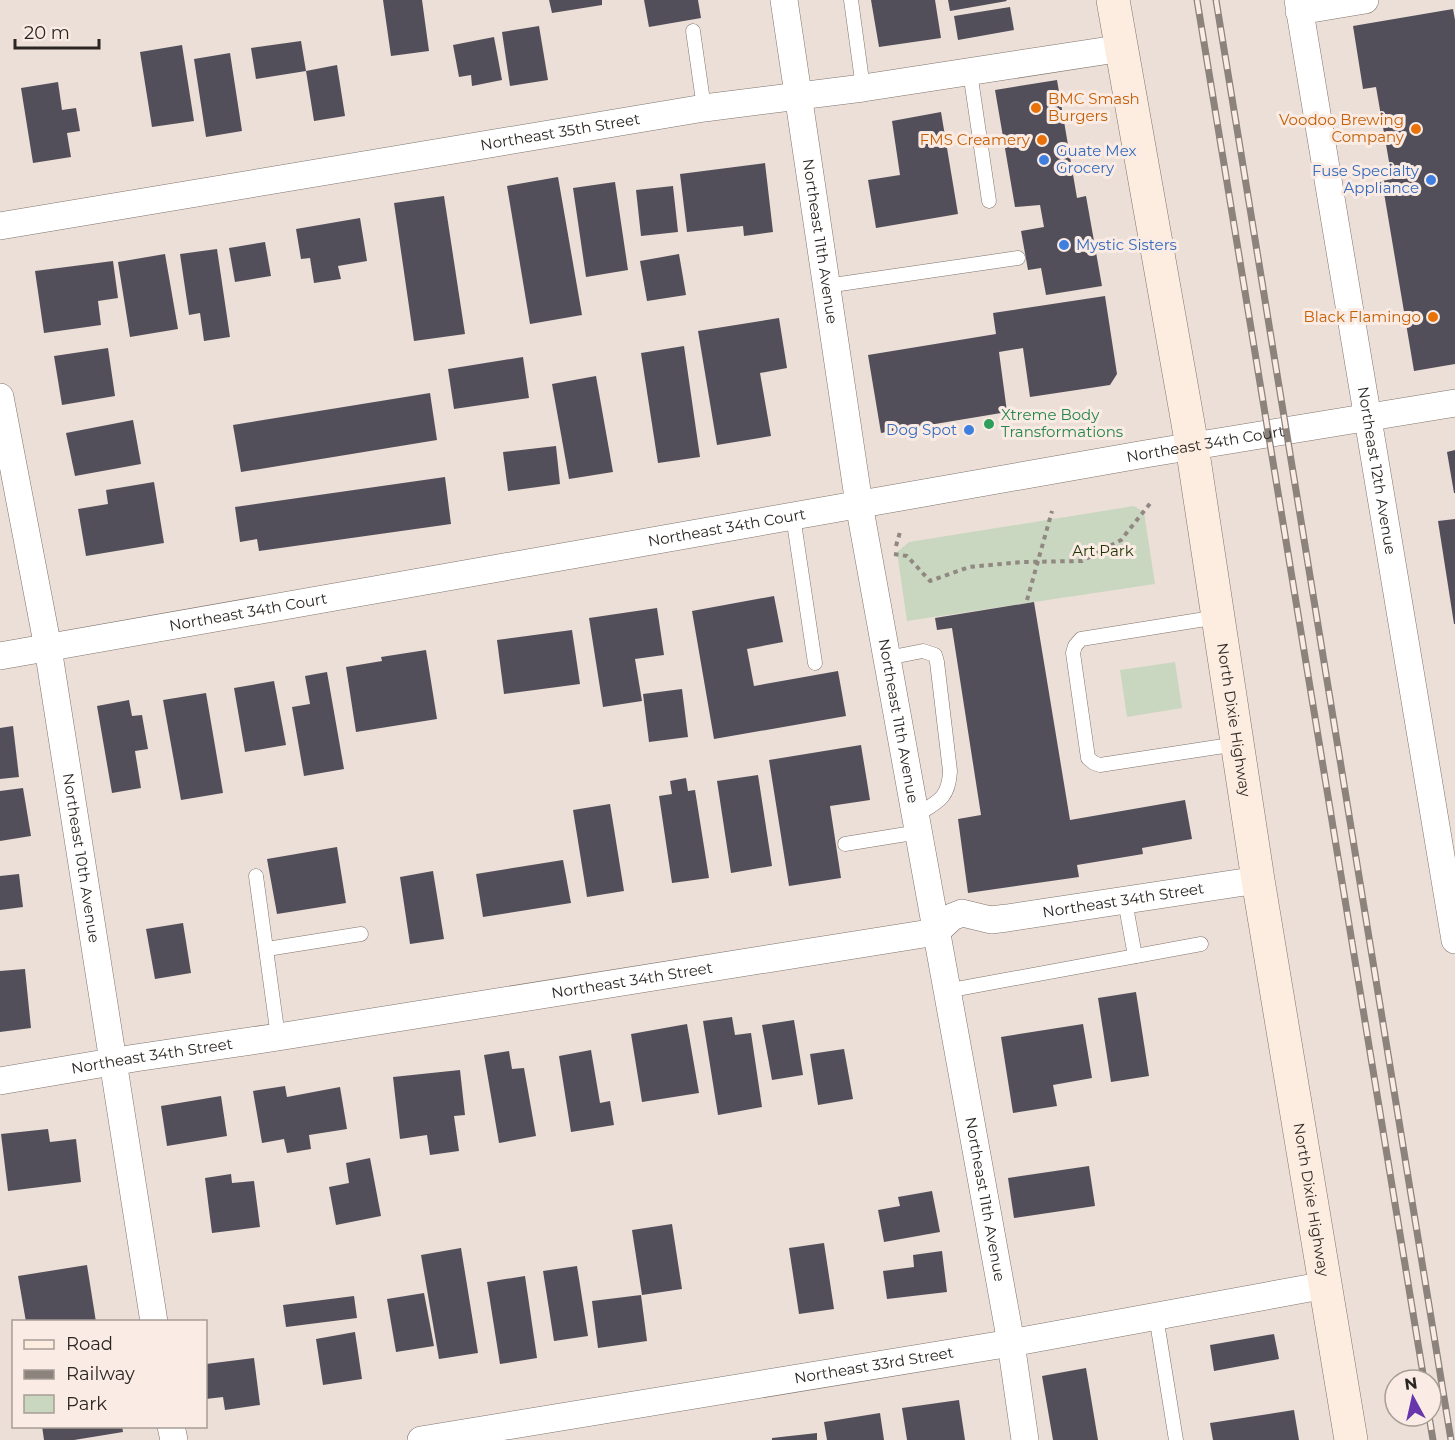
<svg xmlns="http://www.w3.org/2000/svg" width="1455" height="1440" font-family="Montserrat,sans-serif">
  <style>
    .green { fill: #cad7c0 }
    .building { fill: #534f5a }
    .lines { fill: none; stroke-linecap: round; stroke-linejoin: round }
    .lane-casing { stroke: #7f736c; stroke-width: 15 }
    .street-casing { stroke: #7f736c; stroke-width: 28 }
    .secondary-casing { stroke: #7f736c; stroke-width: 34 }
    .path { stroke: #918882; stroke-width: 4; stroke-dasharray: 4.5 4.5; stroke-linecap: butt }
    .lane { stroke: #fff; stroke-width: 14 }
    .street { stroke: #fff; stroke-width: 27 }
    .secondary { stroke: #fdede0; stroke-width: 33 }
    .rail-casing { stroke: #8c837d; stroke-width: 7 }
    .rail { stroke: #faece4; stroke-width: 4.5; stroke-dasharray: 14; stroke-linecap: butt }
    .food-dot { fill: #e8710a; stroke: #faece4; stroke-width: 2 }
    .shop-dot { fill: #3f7fe0; stroke: #faece4; stroke-width: 2 }
    .leisure-dot { fill: #2e9e5b; stroke: #faece4; stroke-width: 2 }
    .labels { text-anchor: middle; stroke-width: 6; stroke-linejoin: round; paint-order: stroke }
    .food-label { font-size: 15px; fill: #c56008; stroke: #faece4; text-anchor: end }
    .street-label { font-size: 15px; fill: #2b2623; stroke: #faece4 }
    .shop-label { font-size: 15px; fill: #366cbe; stroke: #faece4; text-anchor: start }
    .leisure-label { font-size: 15px; fill: #27864d; stroke: #faece4; text-anchor: start }
    .park-label { font-size: 15px; fill: #1f3600; stroke: #faece4 }
  </style>
  <rect width="100%" height="100%" fill="#ecdfd7"/>
  <g class="green">
    <path d="M1134 506 1144 512 1155 584 907 621 897 552 909 542Z"/>
    <path d="M1175 662 1182 708 1127 717 1120 670Z"/>
  </g>
  <g class="building">
    <path d="M383 0H422L429 51 391 56Z"/>
    <path d="M549 0H602V5L552 13Z"/>
    <path d="M644 0H698L701 18 649 27Z"/>
    <path d="M871 0H935L941 38 879 47Z"/>
    <path d="M948 0H1006L1007 1 950 11Z"/>
    <path d="M1010 7 1014 30 958 40 954 16Z"/>
    <path d="M1453 9 1455 20V364L1414 371 1382 181 1392 179 1376 87 1363 89 1353 26Z"/>
    <path d="M539 26 548 80 510 86 502 32Z"/>
    <path d="M494 37 502 80 472 86 471 75 459 77 453 45Z"/>
    <path d="M301 41 306 71 256 79 251 48Z"/>
    <path d="M182 45 194 121 152 127 140 52Z"/>
    <path d="M230 53 242 131 206 137 194 59Z"/>
    <path d="M337 65 345 116 314 121 306 71Z"/>
    <path d="M1057 80 1077 198 1086 196 1102 286 1046 295 1041 268 1028 270 1021 231 1044 227 1040 205 1015 207 995 90Z"/>
    <path d="M58 82 62 110 76 108 80 131 67 133 71 157 33 163 21 88Z"/>
    <path d="M941 112 958 214 876 228 868 180 900 175 892 121Z"/>
    <path d="M765 163 773 232 744 236 743 226 687 232 680 174Z"/>
    <path d="M558 177 582 315 530 324 507 186Z"/>
    <path d="M615 182 628 270 586 277 573 188Z"/>
    <path d="M673 186 678 232 641 236 636 190Z"/>
    <path d="M444 196 465 334 414 341 394 203Z"/>
    <path d="M360 218 367 261 338 266 341 279 314 283 310 258 301 259 296 229Z"/>
    <path d="M265 242 271 276 235 282 229 248Z"/>
    <path d="M217 249 230 337 204 341 200 313 189 315 180 254Z"/>
    <path d="M165 254 178 329 130 337 118 262Z"/>
    <path d="M679 254 686 295 647 301 640 261Z"/>
    <path d="M113 261 118 298 98 301 101 325 44 333 35 271Z"/>
    <path d="M1105 296 1117 374 1110 385 1030 397 1023 348 999 352 1007 412 881 433 868 355 996 334 993 313Z"/>
    <path d="M779 318 787 368 760 373 771 436 717 445 698 331Z"/>
    <path d="M684 346 700 457 658 463 641 353Z"/>
    <path d="M108 348 115 396 62 405 54 356Z"/>
    <path d="M523 357 529 398 454 409 448 369Z"/>
    <path d="M596 376 613 472 569 479 552 384Z"/>
    <path d="M430 393 437 440 241 472 233 425Z"/>
    <path d="M133 420 141 464 75 476 66 433Z"/>
    <path d="M556 446 560 484 508 491 503 452Z"/>
    <path d="M1455 450V493H1454L1447 452Z"/>
    <path d="M445 477 451 524 259 551 257 539 240 542 235 507Z"/>
    <path d="M154 482 164 543 86 556 78 509 108 504 106 490Z"/>
    <path d="M1455 519V624H1454L1438 521Z"/>
    <path d="M774 596 783 642 747 649 754 686 838 671 846 716 714 739 692 611Z"/>
    <path d="M1034 602 1070 820 1185 800 1192 839 1142 848 1143 854 1077 865 1079 877 968 893 958 819 981 815 952 628 937 630 935 618Z"/>
    <path d="M657 608 664 655 635 659 642 701 603 707 589 618Z"/>
    <path d="M572 630 580 684 504 694 497 640Z"/>
    <path d="M426 650 437 719 356 732 346 667 382 661 381 657Z"/>
    <path d="M327 672 344 769 304 776 292 707 310 704 305 676Z"/>
    <path d="M274 681 286 745 245 752 234 688Z"/>
    <path d="M682 689 688 737 649 742 643 694Z"/>
    <path d="M206 693 223 793 181 800 163 700Z"/>
    <path d="M129 700 132 716 142 715 148 749 135 751 141 788 112 793 97 706Z"/>
    <path d="M13 726 19 777 0 779V728Z"/>
    <path d="M861 745 870 800 830 806 841 878 789 886 769 760Z"/>
    <path d="M758 775 772 866 731 873 717 781Z"/>
    <path d="M686 778 688 791 695 790 709 878 672 883 659 796 672 794 670 781Z"/>
    <path d="M23 788 31 836 0 841V791Z"/>
    <path d="M610 804 624 891 587 897 573 810Z"/>
    <path d="M337 847 346 903 277 914 267 859Z"/>
    <path d="M563 860 571 903 483 917 476 874Z"/>
    <path d="M433 871 444 939 410 944 400 877Z"/>
    <path d="M19 874 23 907 0 910V876Z"/>
    <path d="M183 923 191 973 155 979 146 929Z"/>
    <path d="M25 969 31 1028 0 1032V971Z"/>
    <path d="M1136 992 1149 1076 1111 1082 1098 998Z"/>
    <path d="M732 1017 735 1035 751 1033 762 1107 718 1115 703 1021Z"/>
    <path d="M794 1020 803 1075 772 1080 762 1025Z"/>
    <path d="M687 1024 699 1093 642 1102 631 1034Z"/>
    <path d="M1083 1024 1092 1078 1053 1085 1057 1106 1013 1113 1001 1037Z"/>
    <path d="M844 1049 853 1099 818 1105 810 1054Z"/>
    <path d="M591 1050 600 1103 610 1101 614 1125 571 1132 559 1056Z"/>
    <path d="M509 1051 512 1069 524 1068 536 1136 499 1143 484 1055Z"/>
    <path d="M460 1070 465 1115 454 1116 459 1151 430 1155 427 1135 400 1139 393 1077Z"/>
    <path d="M285 1086 287 1097 340 1087 347 1129 309 1135 311 1149 287 1153 284 1139 262 1143 253 1091Z"/>
    <path d="M221 1096 227 1136 167 1146 161 1106Z"/>
    <path d="M48 1129 50 1142 76 1139 81 1182 8 1191 1 1134Z"/>
    <path d="M370 1158 381 1216 336 1225 329 1187 349 1183 346 1163Z"/>
    <path d="M1089 1166 1095 1206 1014 1218 1008 1178Z"/>
    <path d="M231 1174 232 1183 254 1181 260 1227 212 1233 205 1178Z"/>
    <path d="M932 1191 940 1232 884 1242 878 1210 900 1206 898 1197Z"/>
    <path d="M672 1224 682 1289 642 1295 632 1230Z"/>
    <path d="M824 1243 834 1309 799 1314 789 1248Z"/>
    <path d="M461 1248 478 1353 439 1359 421 1255Z"/>
    <path d="M942 1251 947 1292 887 1299 883 1271 914 1267 913 1255Z"/>
    <path d="M87 1265 96 1322H26L18 1276Z"/>
    <path d="M577 1266 588 1336 554 1341 543 1271Z"/>
    <path d="M525 1276 537 1358 500 1364 487 1282Z"/>
    <path d="M424 1293 434 1346 396 1352 387 1299Z"/>
    <path d="M641 1295 647 1341 598 1348 592 1301Z"/>
    <path d="M354 1296 357 1318 286 1327 283 1305Z"/>
    <path d="M355 1332 362 1379 323 1385 316 1339Z"/>
    <path d="M1274 1334 1279 1359 1214 1371 1210 1345Z"/>
    <path d="M254 1358 260 1405 225 1410 223 1397 206 1399V1364Z"/>
    <path d="M1086 1368 1098 1440H1053L1042 1376Z"/>
    <path d="M959 1400 965 1440H907L902 1408Z"/>
    <path d="M1294 1410 1299 1440H1213L1210 1423Z"/>
    <path d="M880 1413 884 1440H827L824 1422Z"/>
    <path d="M42 1426H122L123 1432 74 1440H44Z"/>
    <path d="M817 1433V1440H772V1438Z"/>
  </g>
  <g class="lines">
    <g class="lane-casing">
      <g id="lane">
        <path d="M851 0 863 88"/>
        <path d="M693 31 704 108"/>
        <path d="M970 72 989 201"/>
        <path d="M826 286 1018 258"/>
        <path d="M793 516 815 663"/>
        <path d="M1218 617 1081 639 1075 646 1073 653 1088 758 1094 763 1100 765 1237 744"/>
        <path d="M887 658 923 651 935 655 937 662 950 771C949 798 938 802 916 815"/>
        <path d="M845 844 919 832"/>
        <path d="M256 876 278 1037"/>
        <path d="M1125 901 1135 956"/>
        <path d="M267 949 361 934"/>
        <path d="M946 991 1201 944"/>
        <path d="M1156 1316 1176 1440"/>
      </g>
    </g>
    <g class="street-casing">
      <g id="street">
        <path id="s1" d="M784 0 859 504 1011 1343 1025 1440"/>
        <path id="s2" d="M1298 0 1455 940"/>
        <path d="M1299 11 1365 0"/>
        <path id="s3" d="M0 226 704 108 863 88 1123 48"/>
        <path id="s4" d="M0 397 48 648 154 1322"/>
        <path id="s5" d="M0 656 1145 454 1455 403"/>
        <path id="s6" d="M0 1081 135 1058 278 1037 936 932 952 917 962 913 991 920 1007 918 1258 880"/>
        <path d="M171 1426 174 1440"/>
        <path id="s7" d="M421 1440 1011 1343 1326 1285"/>
      </g>
    </g>
    <g class="secondary-casing">
      <g id="secondary">
        <path id="s8" d="M1113 0 1192 446 1258 880 1351 1440"/>
      </g>
    </g>
    <g class="path">
      <path d="M896 546 900 532"/>
      <path d="M894 554 907 556 930 581 969 567 1022 562 1082 561 1121 540 1152 501"/>
      <path d="M1027 600 1052 511"/>
    </g>
    <use href="#lane" class="lane"/>
    <use href="#street" class="street"/>
    <use href="#secondary" class="secondary"/>
    <g class="rail-casing">
      <g id="rail">
        <path d="M1197 0 1424 1380"/>
        <path d="M1216 0 1451 1440"/>
        <path d="M1429 1416 1433 1440"/>
      </g>
    </g>
    <use href="#rail" class="rail"/>
  </g>
  <g class="food-dot">
    <circle cx="1036" cy="108" r="6"/>
    <circle cx="1416" cy="129" r="6"/>
    <circle cx="1042" cy="140" r="6"/>
    <circle cx="1433" cy="317" r="6"/>
  </g>
  <g class="shop-dot">
    <circle cx="1044" cy="160" r="6"/>
    <circle cx="1431" cy="180" r="6"/>
    <circle cx="1064" cy="245" r="6"/>
    <circle cx="969" cy="430" r="6"/>
  </g>
  <circle class="leisure-dot" cx="989" cy="424" r="6"/>
  <g class="labels">
    <g class="food-label">
      <text x="1048" y="104" text-anchor="start">BMC Smash<tspan x="1048" dy="17">Burgers</tspan></text>
      <text x="1404" y="125">Voodoo Brewing<tspan x="1404" dy="17">Company</tspan></text>
      <text x="1030" y="145">FMS Creamery</text>
      <text x="1421" y="322">Black Flamingo</text>
    </g>
    <g class="street-label">
      <text dy="5" stroke="none"><textPath href="#s3" startOffset="568">Northeast 35th Street</textPath></text>
      <text dy="5" stroke="none"><textPath href="#s1" startOffset="244">Northeast 11th Avenue</textPath></text>
      <text dy="5" stroke="none"><textPath href="#s5" startOffset="1224">Northeast 34th Court</textPath></text>
      <text dy="5" stroke="none"><textPath href="#s2" startOffset="477">Northeast 12th Avenue</textPath></text>
      <text dy="5" stroke="none"><textPath href="#s5" startOffset="738">Northeast 34th Court</textPath></text>
      <text dy="5" stroke="none"><textPath href="#s5" startOffset="252">Northeast 34th Court</textPath></text>
      <text dy="5" stroke="none"><textPath href="#s8" startOffset="730">North Dixie Highway</textPath></text>
      <text dy="5" stroke="none"><textPath href="#s1" startOffset="730">Northeast 11th Avenue</textPath></text>
      <text dy="5" stroke="none"><textPath href="#s4" startOffset="468">Northeast 10th Avenue</textPath></text>
      <text dy="5" stroke="none"><textPath href="#s6" startOffset="1144">Northeast 34th Street</textPath></text>
      <text dy="5" stroke="none"><textPath href="#s6" startOffset="640">Northeast 34th Street</textPath></text>
      <text dy="5" stroke="none"><textPath href="#s6" startOffset="154">Northeast 34th Street</textPath></text>
      <text dy="5" stroke="none"><textPath href="#s1" startOffset="1216">Northeast 11th Avenue</textPath></text>
      <text dy="5" stroke="none"><textPath href="#s8" startOffset="1216">North Dixie Highway</textPath></text>
      <text dy="5" stroke="none"><textPath href="#s7" startOffset="459">Northeast 33rd Street</textPath></text>
    </g>
    <g class="shop-label">
      <text x="1056" y="156">Guate Mex<tspan x="1056" dy="17">Grocery</tspan></text>
      <text x="1419" y="176" text-anchor="end">Fuse Specialty<tspan x="1419" dy="17">Appliance</tspan></text>
      <text x="1076" y="250">Mystic Sisters</text>
      <text x="957" y="435" text-anchor="end">Dog Spot</text>
    </g>
    <g class="leisure-label">
      <text x="1001" y="420">Xtreme Body<tspan x="1001" dy="17">Transformations</tspan></text>
    </g>
    <g class="park-label">
      <text x="1103" y="556">Art Park</text>
    </g>
  </g>
  <rect x="12" y="1320" width="195" height="108" fill="#faece4" stroke="#a79d97" stroke-width="1.5"/>
  <rect x="24" y="1340" width="30" height="9" fill="#fdede0" stroke="#a79d97" stroke-width="1.5"/>
  <text x="66" y="1350" font-size="18" fill="#2b2623">Road</text>
  <rect x="24" y="1370" width="30" height="9" fill="#8c837d" stroke="#a79d97" stroke-width="1.5"/>
  <text x="66" y="1380" font-size="18" fill="#2b2623">Railway</text>
  <rect x="24" y="1395" width="30" height="18" fill="#cad7c0" stroke="#a79d97" stroke-width="1.5"/>
  <text x="66" y="1410" font-size="18" fill="#2b2623">Park</text>
  <g transform="translate(1413 1398) rotate(352)"><circle r="28" fill="#faece4" stroke="#a79d97" stroke-width="1.5"/>
  <path d="M0-4.5L10 22L0 15L-10 22Z" fill="#6736ad"/>
  <text y="-9" font-size="16" font-weight="bold" text-anchor="middle" fill="#2b2623">N</text>
  </g>
  <path d="M15 39v9h84v-9" fill="none" stroke="#2b2623" stroke-width="3"/>
  <text x="24" y="39" font-size="18" fill="#2b2623" stroke="#faece4" stroke-width="4.5" paint-order="stroke">20 m</text>
</svg>
